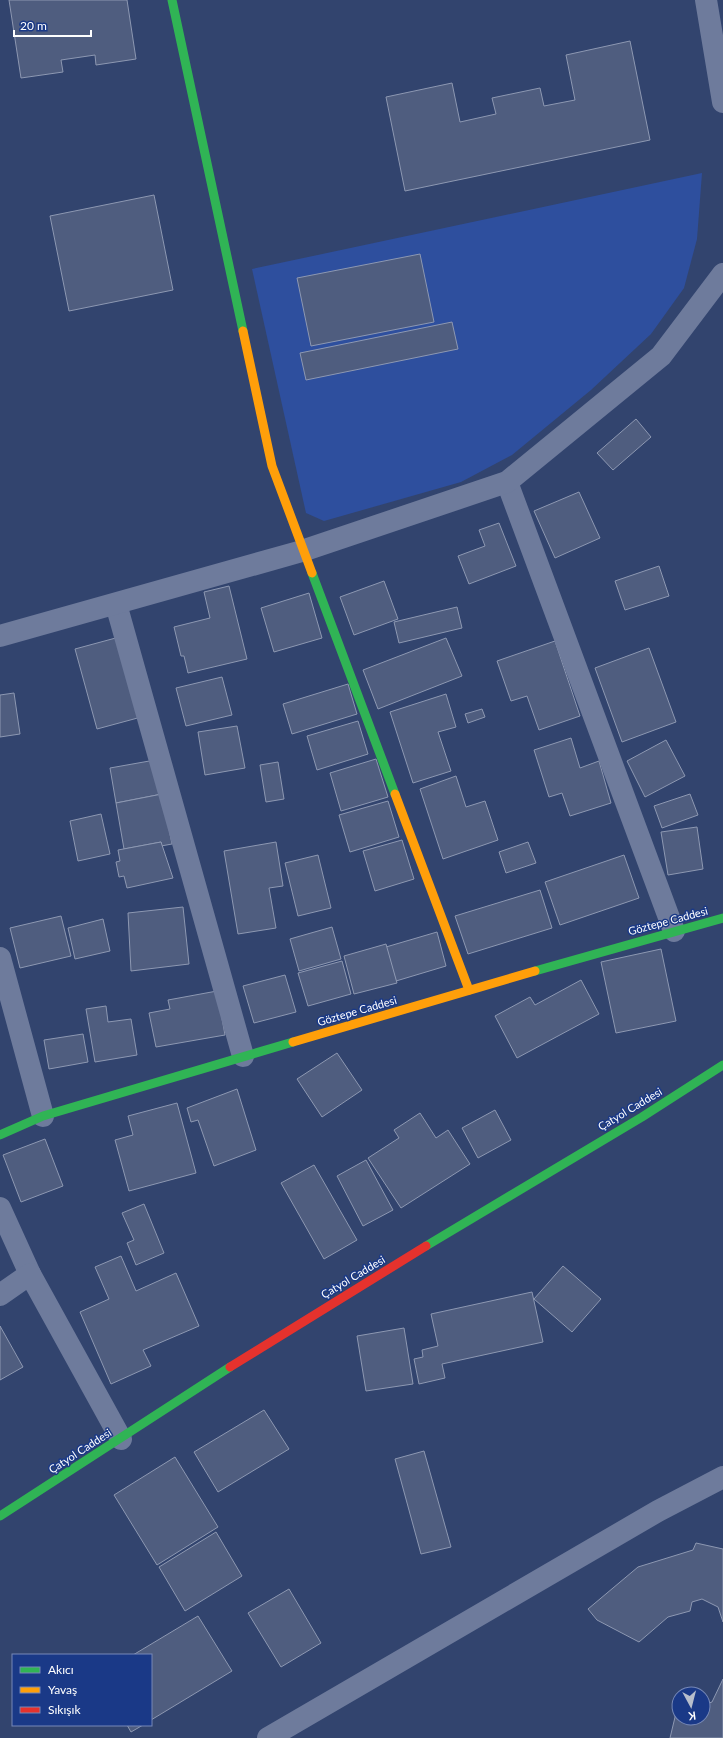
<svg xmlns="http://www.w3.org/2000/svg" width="723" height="1738" font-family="Lato,sans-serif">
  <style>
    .green { fill: #2e4f9e }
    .building { fill: #4f5d7f; stroke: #8d98b2 }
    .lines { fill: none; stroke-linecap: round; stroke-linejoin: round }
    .street { stroke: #6e7b9c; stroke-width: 22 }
    .fast { stroke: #30b455; stroke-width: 9 }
    .slow { stroke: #ff9f0a; stroke-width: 9 }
    .jam { stroke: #e5322d; stroke-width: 9 }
    .labels { text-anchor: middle; stroke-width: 3; stroke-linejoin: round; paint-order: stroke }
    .street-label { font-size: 11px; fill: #fff; stroke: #1a3987 }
  </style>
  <rect width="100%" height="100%" fill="#32446e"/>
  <path class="green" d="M702 173 697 239 684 288 651 334 591 390 512 455 461 482 324 521 306 513 252 269Z"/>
  <g class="building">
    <path d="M9 0H127L136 59 96 65 95 55 61 60 63 72 21 78Z"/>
    <path d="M630 41 650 140 405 191 386 97 452 83 460 122 496 114 492 98 540 88 544 106 575 100 566 55Z"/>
    <path d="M154 195 173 290 69 311 50 216Z"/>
    <path d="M420 254 434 322 311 346 297 278Z"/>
    <path d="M452 322 458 349 306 380 300 353Z"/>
    <path d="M636 419 651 437 613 470 597 453Z"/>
    <path d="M579 492 600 538 555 558 534 511Z"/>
    <path d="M499 523 516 566 469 584 458 556 485 546 479 530Z"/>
    <path d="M659 566 669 596 625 610 615 581Z"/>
    <path d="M384 581 398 619 354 635 340 597Z"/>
    <path d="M229 586 247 659 188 673 184 656H181L174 627 210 618 204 592Z"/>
    <path d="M309 593 322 638 274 652 261 608Z"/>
    <path d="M457 607 462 628 399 643 394 622Z"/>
    <path d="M123 636 145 716 97 729 75 649Z"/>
    <path d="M446 638 462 676 378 709 363 670Z"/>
    <path d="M555 641 580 716 539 730 527 696 511 701 497 661Z"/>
    <path d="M649 648 676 722 622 742 595 668Z"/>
    <path d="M222 677 232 715 186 726 176 688Z"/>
    <path d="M348 684 357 714 292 734 283 704Z"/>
    <path d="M14 693 20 734 0 737V695Z"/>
    <path d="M446 694 456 727 438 732 451 771 413 783 390 712Z"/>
    <path d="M482 709 485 717 468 723 465 714Z"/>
    <path d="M358 721 368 754 317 770 307 736Z"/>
    <path d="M237 726 245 768 205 775 198 732Z"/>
    <path d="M571 738 580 768 599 761 611 803 570 816 562 793 549 797 534 750Z"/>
    <path d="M666 740 685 776 645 797 627 761Z"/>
    <path d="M376 759 388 797 341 811 330 773Z"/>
    <path d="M155 760 162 794 116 803 110 768Z"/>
    <path d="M278 762 284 799 266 802 260 765Z"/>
    <path d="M456 776 466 807 485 801 498 840 443 859 420 789Z"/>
    <path d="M162 794 172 844 161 846V842L124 849 116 803Z"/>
    <path d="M690 794 698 815 662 828 654 806Z"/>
    <path d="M388 801 399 837 350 852 339 815Z"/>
    <path d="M101 814 110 854 78 861 70 821Z"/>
    <path d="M697 827 703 869 668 875 661 832Z"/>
    <path d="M402 840 414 879 375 891 363 851Z"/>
    <path d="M161 842 173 878 127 888 124 876 119 877 116 862 120 861 118 850Z"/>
    <path d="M276 842 283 886 269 888 276 928 238 934 224 851Z"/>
    <path d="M528 842 536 863 506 873 499 852Z"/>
    <path d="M318 855 331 908 298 916 285 863Z"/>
    <path d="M624 855 639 898 560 925 545 882Z"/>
    <path d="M540 890 552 928 468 954 455 916Z"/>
    <path d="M183 907 189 964 131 971 128 913Z"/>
    <path d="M61 916 71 956 20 968 10 928Z"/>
    <path d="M103 919 110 951 75 959 68 928Z"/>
    <path d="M332 927 341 959 299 971 290 939Z"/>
    <path d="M437 932 446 966 396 981 386 947Z"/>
    <path d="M386 944 397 983 354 994 344 956Z"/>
    <path d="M661 949 676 1021 616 1033 601 962Z"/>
    <path d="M342 961 351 994 308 1006 298 973Z"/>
    <path d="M285 975 296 1012 254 1023 243 986Z"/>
    <path d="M581 980 599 1014 517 1058 495 1016 530 997 535 1005Z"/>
    <path d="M217 991 225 1035 156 1047 149 1013 170 1009 168 1000Z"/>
    <path d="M106 1006 108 1022 131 1019 137 1055 95 1062 86 1009Z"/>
    <path d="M83 1034 88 1062 49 1069 44 1040Z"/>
    <path d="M337 1053 362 1090 322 1117 297 1079Z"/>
    <path d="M237 1089 256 1150 214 1166 198 1120 191 1122 187 1108Z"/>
    <path d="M177 1103 196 1173 129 1191 115 1140 133 1135 128 1116Z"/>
    <path d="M495 1110 511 1140 478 1158 462 1128Z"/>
    <path d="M420 1113 436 1138 448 1130 470 1164 401 1208 368 1158 399 1138 394 1130Z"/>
    <path d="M45 1139 63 1186 21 1202 3 1155Z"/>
    <path d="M366 1160 393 1210 363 1226 337 1176Z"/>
    <path d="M314 1165 357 1240 324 1259 281 1183Z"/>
    <path d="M144 1204 164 1253 136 1265 127 1243 134 1240 122 1213Z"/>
    <path d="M121 1256 136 1291 176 1273 199 1326 143 1350 151 1366 111 1384 80 1312 109 1299 95 1267Z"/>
    <path d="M563 1266 601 1299 572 1332 534 1299Z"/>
    <path d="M532 1292 543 1342 442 1364 445 1378 419 1384 414 1359 423 1357 422 1350 438 1346 431 1314Z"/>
    <path d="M0 1326 23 1367 0 1380Z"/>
    <path d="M404 1328 413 1384 366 1391 357 1336Z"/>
    <path d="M264 1410 289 1449 218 1492 194 1452Z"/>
    <path d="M424 1451 451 1547 421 1554 395 1459Z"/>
    <path d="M175 1457 218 1527 157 1565 114 1495Z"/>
    <path d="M216 1532 242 1576 185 1611 159 1567Z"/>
    <path d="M696 1543 723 1549V1622L718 1607 702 1599 692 1602 690 1611 668 1617 639 1642 597 1620 588 1609 638 1567 693 1550Z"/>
    <path d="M289 1589 321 1643 281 1667 248 1613Z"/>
    <path d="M198 1616 232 1671 151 1720V1655H133Z"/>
    <path d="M723 1679V1738H670L676 1713 679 1712V1718H703V1705L712 1702Z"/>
    <path d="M127 1725H143L131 1732Z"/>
  </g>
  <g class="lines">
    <g class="street">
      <path d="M706 0 723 102"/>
      <path d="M507 482 674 931"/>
      <path d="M116 604 243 1056"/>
      <path d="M0 636 302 551 507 482 661 356 723 274"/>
      <path d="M0 958 43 1116"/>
      <path d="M0 1208 30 1274"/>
      <path d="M0 1295 30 1274 121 1439"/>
      <path d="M268 1738 658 1511 723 1477"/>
    </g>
    <g class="fast">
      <path d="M172 0 243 331"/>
      <path d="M312 573 395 794"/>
      <path d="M535 971 723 918"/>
      <path d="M0 1135 43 1116 293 1042"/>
      <path d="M426 1246 642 1117 723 1065"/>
      <path d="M0 1516 230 1367"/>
    </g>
    <g class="slow">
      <path d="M243 331 272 466 312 573"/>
      <path d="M395 794 469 990"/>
      <path d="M293 1042 535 971"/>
    </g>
    <path class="jam" d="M230 1367 426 1246"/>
  </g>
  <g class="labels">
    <g class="street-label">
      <text transform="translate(668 921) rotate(-15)" y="4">Göztepe Caddesi</text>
      <text transform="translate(357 1011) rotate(-16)" y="4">Göztepe Caddesi</text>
      <text transform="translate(630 1109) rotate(-31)" y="4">Çatyol Caddesi</text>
      <text transform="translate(353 1277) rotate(-31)" y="4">Çatyol Caddesi</text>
      <text transform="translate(80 1451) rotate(-33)" y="4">Çatyol Caddesi</text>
    </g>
  </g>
  <rect x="12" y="1654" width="140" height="72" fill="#1a3987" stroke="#7688b7"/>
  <rect x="20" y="1667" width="20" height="6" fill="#30b455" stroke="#7688b7"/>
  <text x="48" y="1674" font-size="12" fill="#ffffff">Akıcı</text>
  <rect x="20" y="1687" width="20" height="6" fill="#ff9f0a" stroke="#7688b7"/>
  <text x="48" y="1694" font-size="12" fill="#ffffff">Yavaş</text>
  <rect x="20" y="1707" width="20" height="6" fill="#e5322d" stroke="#7688b7"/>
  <text x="48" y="1714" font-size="12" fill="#ffffff">Sıkışık</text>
  <g transform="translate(691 1706) rotate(173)"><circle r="19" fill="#1a3987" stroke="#7688b7"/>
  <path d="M0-3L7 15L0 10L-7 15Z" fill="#b7becc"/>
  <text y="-6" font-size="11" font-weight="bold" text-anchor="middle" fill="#ffffff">K</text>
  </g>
  <path d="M14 30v6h77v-6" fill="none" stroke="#ffffff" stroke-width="2"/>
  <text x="20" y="30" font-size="12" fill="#ffffff" stroke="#1a3987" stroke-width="3" paint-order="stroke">20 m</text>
</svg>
